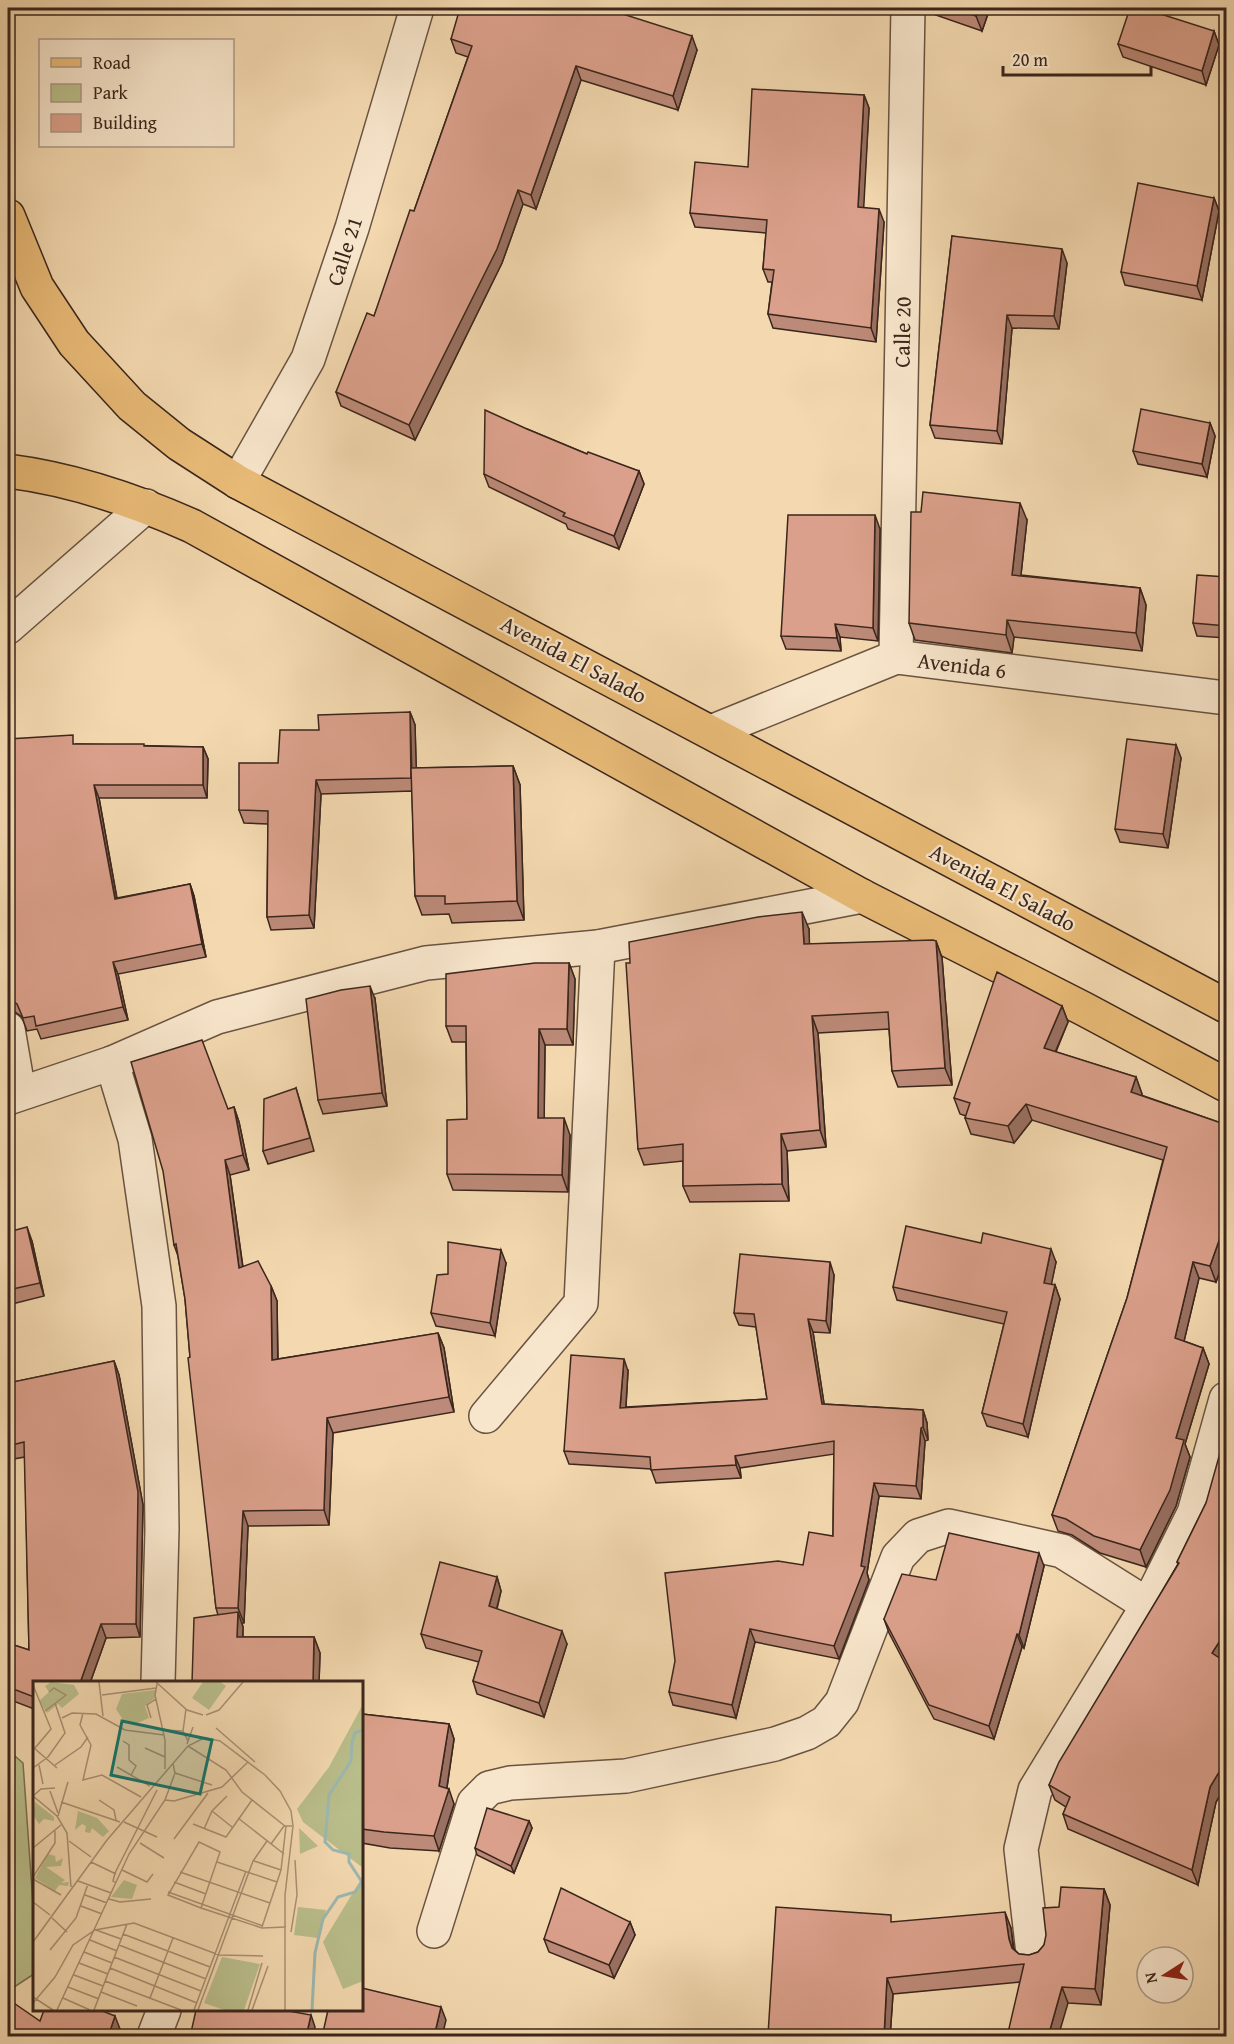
<svg xmlns="http://www.w3.org/2000/svg" width="1234" height="2044" font-family="'Gentium Book Plus',serif">
  <style>
    .green { fill: #babf8c; stroke: #7a7254; stroke-width: 1.5 }
    .lines { fill: none; stroke-linecap: round; stroke-linejoin: round }
    .minor-casing { stroke: #695341; stroke-width: 36 }
    .major-casing { stroke: #3b261c; stroke-width: 36 }
    .minor { stroke: #f8e6cc; stroke-width: 33 }
    .major { stroke: #eabc78; stroke-width: 33 }
    .wall { fill: #bc8a78; stroke: #3b261c; stroke-width: 1.5 }
    .shaded-wall { fill: #997061; stroke: #3b261c; stroke-width: 1.5 }
    .building { fill: #dba08b; stroke: #3b261c; stroke-width: 1.5 }
    .labels { text-anchor: middle; stroke-width: 4.5; stroke-linejoin: round; paint-order: stroke }
    .street-label { font-size: 22px; fill: #3b261c; stroke: #f8e6cc }
    .inset-river { fill: none; stroke: #9cb9b1; stroke-width: 3 }
    .inset-road { fill: none; stroke: #aa9175; stroke-width: 1.5 }
    .view { fill: #0f766e; fill-opacity: 0.15; stroke: #0f766e; stroke-width: 3 }
    .inset-edge { fill: none; stroke: #3b261c; stroke-width: 3 }
  </style>
  <rect width="100%" height="100%" fill="#f4d9b0"/>
  <filter id="stains"><feTurbulence type="fractalNoise" baseFrequency=".00333" numOctaves="4"/><feColorMatrix values="0 0 0 0 .2 0 0 0 0 .09 0 0 0 0 .02 0 0 0 .5 -.17"/></filter>
  <radialGradient id="worn" r=".72"><stop offset=".6" stop-color="#630" stop-opacity="0"/><stop offset="1" stop-color="#630" stop-opacity=".3"/></radialGradient>
  <path class="green" d="M8 1750 23 1763 34 1918V1974L8 1991Z"/>
  <g class="lines">
    <g class="minor-casing">
      <g id="minor">
        <path d="M238 482 308 359 352 228 417 8"/>
        <path d="M8 627 146 506"/>
        <path d="M896 657 908 8"/>
        <path d="M711 732 896 657 1226 698"/>
        <path d="M8 1029 19 1093"/>
        <path d="M112 1063 135 1139 159 1306 162 1529 158 1682"/>
        <path d="M8 1098 112 1063 217 1017 426 963 598 947 862 896"/>
        <path d="M486 1416 581 1303 598 947"/>
        <path d="M434 1931 474 1803 489 1788 510 1783 626 1776 775 1744 807 1733 826 1722 842 1702 898 1557 918 1536 949 1526 1062 1551 1148 1605"/>
        <path d="M1033 1953 1021 1849 1035 1790 1148 1605 1194 1513 1226 1399"/>
        <path d="M154 2036 164 2010"/>
      </g>
    </g>
    <g class="major-casing">
      <g id="major">
        <path d="M8 216 37 287 74 343 132 406 179 444 238 482 1226 1006"/>
        <path d="M8 471C71 479 134 500 192 526L862 896 1084 1009 1226 1085"/>
      </g>
    </g>
    <use href="#minor" class="minor"/>
    <use href="#major" class="major"/>
  </g>
  <g class="wall">
    <path d="M925 8H990L982 31 927 12Z"/>
    <path d="M1214 31 1219 45 1206 85 1123 57 1118 44Z"/>
    <path d="M451 39 697 50 678 110 581 80 536 209 523 204 502 263 415 440 341 406 336 392 374 316 414 211 468 57 456 53Z"/>
    <path d="M864 95 869 108 863 208 884 222 876 342 773 328 768 314 772 282H768L763 269 766 233 695 227 690 213 748 167Z"/>
    <path d="M1214 198 1219 211 1202 300 1125 285 1121 272Z"/>
    <path d="M952 236 1067 263 1059 329 1012 328 1002 444 935 438 930 425Z"/>
    <path d="M1210 423 1215 436 1207 477 1138 464 1133 451Z"/>
    <path d="M527 429 587 454 639 471 644 484 619 549 568 529 566 524 489 487 484 474Z"/>
    <path d="M1027 520 1021 575 1140 588 1146 605 1142 651 1014 637 1012 653 915 640 909 623Z"/>
    <path d="M880 529 878 641 840 637 841 651 786 649 781 636Z"/>
    <path d="M1227 577V638L1197 636 1193 623Z"/>
    <path d="M410 712 415 725 416 768 513 766 520 785 524 920 452 923 449 914 422 915 415 896 412 791 321 794 314 928 271 930 267 917 268 824 244 823 239 810 278 763Z"/>
    <path d="M76 744 203 747 208 759 207 798H99L117 898 190 884 194 896 206 957 118 974 128 1020 41 1039 37 1029 27 1031 22 1017 15 1012 8 1011V855Z"/>
    <path d="M1176 745 1181 758 1168 848 1120 842 1115 829Z"/>
    <path d="M809 929V944L936 941 942 958 952 1085 898 1087 892 1071 889 1029 818 1033 826 1147 787 1151 789 1201 690 1202 683 1186V1161L644 1165 638 1149 630 963Z"/>
    <path d="M569 963 575 979 573 1045H545L544 1118 570 1135 568 1192 453 1190 447 1174 467 1119 466 1042H452L446 1026Z"/>
    <path d="M375 999 387 1106 323 1114 318 1100Z"/>
    <path d="M1062 1006 1068 1022 1056 1052 1136 1077 1142 1094 1141 1095 1227 1125V1252L1216 1282 1199 1278 1184 1341 1203 1348 1209 1364 1185 1444 1190 1457 1176 1506 1146 1567 1100 1553 1072 1535 1058 1531 1052 1515 1127 1298 1163 1160 1032 1120 1014 1143 971 1134 965 1118 966 1116 960 1114 954 1098Z"/>
    <path d="M296 1088 300 1101 314 1151 268 1164 263 1151Z"/>
    <path d="M234 1107 239 1122 249 1170 230 1175 243 1267 271 1286 277 1301 278 1359 438 1333 444 1348 454 1412 333 1433 329 1525 248 1526 244 1623H242L243 1627V1637H314L320 1653 319 1683H192L218 1615 216 1608 190 1357 185 1299 178 1256 174 1245 228 1109Z"/>
    <path d="M8 1232 32 1241 44 1296 8 1305Z"/>
    <path d="M1056 1262 1051 1284 1055 1285 1060 1299 1028 1437 987 1426 982 1413 1004 1324 897 1300 893 1287Z"/>
    <path d="M506 1263 495 1336 436 1326 431 1313 448 1274Z"/>
    <path d="M834 1275 830 1333 813 1332 824 1404 923 1410 927 1423 928 1440 925 1441 921 1499 879 1496 867 1573 869 1580 839 1659 755 1642 736 1718 673 1705 669 1692 803 1565 833 1536 834 1454 740 1468 741 1478 656 1483 651 1469 569 1464 564 1451 628 1371 626 1407 767 1399 756 1327 739 1325 734 1313Z"/>
    <path d="M114 1361 119 1375 143 1505 140 1637 106 1638 90 1683H34V1709L8 1699V1643L29 1650 25 1457 8 1460V1383Z"/>
    <path d="M1206 1503 1223 1660 1227 1663V1784L1216 1802 1198 1885 1068 1829 1063 1814 1066 1807 1055 1800 1049 1785 1178 1564 1177 1562Z"/>
    <path d="M1044 1566 1024 1648 1022 1647 994 1739 934 1719 889 1633 884 1619 936 1580Z"/>
    <path d="M497 1577 501 1591 497 1609 567 1644 544 1717 477 1694 473 1681 479 1662 426 1648 421 1634Z"/>
    <path d="M362 1714 449 1724 454 1739 447 1788 454 1804 439 1851 390 1848 362 1843Z"/>
    <path d="M529 1821 532 1828 514 1873 477 1855 475 1848Z"/>
    <path d="M1104 1889 1110 1905 1101 2005 1068 2003 1020 1982 893 1994 890 2037H769L768 2035 894 1922 1011 1928 1014 1949 1019 1954 1029 1955 1038 1952 1044 1945 1059 1907Z"/>
    <path d="M630 1922 635 1935 614 1978 549 1952 544 1939Z"/>
  </g>
  <g class="shaded-wall">
    <path d="M979 8H990L982 31 976 16Z"/>
    <path d="M1214 31 1219 45 1206 85 1202 71Z"/>
    <path d="M692 36 697 50 678 110 673 96Z"/>
    <path d="M576 66 581 80 536 209 531 195Z"/>
    <path d="M864 95 869 108 863 221 858 207Z"/>
    <path d="M518 190 523 204 502 263 415 440 409 425Z"/>
    <path d="M1214 198 1219 211 1202 300 1197 286Z"/>
    <path d="M879 209 884 222 876 342 871 328Z"/>
    <path d="M1062 249 1067 263 1059 329 1054 316Z"/>
    <path d="M1007 315 1012 328 1002 444 997 431Z"/>
    <path d="M1210 423 1215 436 1207 477 1202 464Z"/>
    <path d="M639 471 644 484 619 549 614 536Z"/>
    <path d="M1020 503 1027 520 1019 592 1012 575Z"/>
    <path d="M875 515 880 529 878 641 873 628Z"/>
    <path d="M1140 588 1146 605 1142 651 1136 633Z"/>
    <path d="M1007 620 1014 637 1012 653 1006 635Z"/>
    <path d="M835 624 840 637 841 651 837 638Z"/>
    <path d="M410 712 415 725 417 791 412 778Z"/>
    <path d="M1176 745 1181 758 1168 848 1163 834Z"/>
    <path d="M203 747 208 759 207 798 203 785Z"/>
    <path d="M513 766 520 785 524 920 517 901Z"/>
    <path d="M316 780 321 794 314 928 309 915Z"/>
    <path d="M94 785 99 798 119 911 115 899Z"/>
    <path d="M190 884 194 896 206 957 202 944Z"/>
    <path d="M802 912 809 929 810 960 804 944Z"/>
    <path d="M936 941 942 958 952 1085 945 1068Z"/>
    <path d="M113 962 118 974 128 1020 123 1007Z"/>
    <path d="M569 963 575 979 573 1045 567 1029Z"/>
    <path d="M370 986 375 999 387 1106 382 1093Z"/>
    <path d="M1062 1006 1068 1022 1050 1064 1044 1048Z"/>
    <path d="M812 1016 818 1033 826 1147 820 1130Z"/>
    <path d="M539 1029 545 1045 544 1134 538 1118Z"/>
    <path d="M1136 1077 1142 1094 1137 1108 1131 1092Z"/>
    <path d="M1026 1104 1032 1120 1014 1143 1008 1126Z"/>
    <path d="M234 1107 239 1122 249 1170 243 1155Z"/>
    <path d="M564 1118 570 1135 568 1192 562 1175Z"/>
    <path d="M781 1134 787 1151 789 1201 782 1184Z"/>
    <path d="M225 1160 230 1175 245 1283 239 1268Z"/>
    <path d="M1227 1218V1252L1216 1282 1210 1266Z"/>
    <path d="M27 1227 32 1241 44 1296 40 1283Z"/>
    <path d="M1051 1249 1056 1262 1049 1296 1044 1283Z"/>
    <path d="M501 1250 506 1263 495 1336 490 1323Z"/>
    <path d="M830 1262 834 1275 830 1333 826 1321Z"/>
    <path d="M1193 1262 1199 1278 1181 1354 1175 1338Z"/>
    <path d="M1055 1285 1060 1299 1028 1437 1023 1424Z"/>
    <path d="M271 1286 277 1301 278 1375 272 1360Z"/>
    <path d="M808 1319 813 1332 826 1416 822 1404Z"/>
    <path d="M438 1333 444 1348 454 1412 449 1397Z"/>
    <path d="M1203 1348 1209 1364 1185 1444 1190 1457 1176 1506 1146 1567 1140 1550 1176 1438Z"/>
    <path d="M624 1359 628 1371 625 1420 620 1408Z"/>
    <path d="M114 1361 119 1375 143 1505 140 1637 136 1624Z"/>
    <path d="M923 1410 927 1423 928 1440 923 1427Z"/>
    <path d="M327 1418 333 1433 329 1525 324 1510Z"/>
    <path d="M921 1428 925 1441 921 1499 916 1486Z"/>
    <path d="M735 1456 740 1468 741 1478 736 1465Z"/>
    <path d="M874 1483 879 1496 867 1573 869 1580 839 1659 834 1646 861 1566Z"/>
    <path d="M243 1511 248 1526 244 1623 238 1608Z"/>
    <path d="M1039 1553 1044 1566 1024 1648 1019 1635Z"/>
    <path d="M497 1577 501 1591 494 1619 489 1606Z"/>
    <path d="M238 1612 243 1627 242 1653 237 1637Z"/>
    <path d="M101 1624 106 1638 90 1683H80Z"/>
    <path d="M750 1629 755 1642 736 1718 732 1705Z"/>
    <path d="M1227 1630V1654L1218 1668 1212 1653Z"/>
    <path d="M562 1631 567 1644 544 1717 539 1703Z"/>
    <path d="M1017 1634 1022 1647 994 1739 989 1726Z"/>
    <path d="M314 1637 320 1653 319 1683H313Z"/>
    <path d="M449 1724 454 1739 445 1800 449 1789 454 1804 439 1851 434 1836 439 1786Z"/>
    <path d="M1227 1759V1784L1216 1802 1198 1885 1192 1870 1210 1787Z"/>
    <path d="M529 1821 532 1828 514 1873 511 1866Z"/>
    <path d="M1104 1889 1110 1905 1101 2005 1095 1989Z"/>
    <path d="M1005 1912 1011 1928 1014 1955 1009 1939Z"/>
    <path d="M630 1922 635 1935 614 1978 609 1965Z"/>
    <path d="M887 1978 893 1994 890 2037H884Z"/>
    <path d="M1062 1987 1068 2003 1058 2037H1048Z"/>
    <path d="M441 2007 446 2020 442 2037H434Z"/>
    <path d="M311 2015 315 2027 313 2037H306Z"/>
    <path d="M115 2016 120 2029 117 2037H108Z"/>
  </g>
  <g class="building">
    <path d="M460 8H604L692 36 673 96 576 66 531 195 518 190 497 249 409 425 336 392 367 313 374 316 410 210 414 211 472 46 451 39Z"/>
    <path d="M952 8H979L976 16Z"/>
    <path d="M1130 8H1142L1214 31 1202 71 1118 44Z"/>
    <path d="M752 89 864 95 858 207 879 209 871 328 768 314 774 270 763 269 767 220 690 213 695 162 748 167Z"/>
    <path d="M1138 183 1214 198 1197 286 1121 272Z"/>
    <path d="M952 236 1062 249 1054 316 1007 315 997 431 930 425Z"/>
    <path d="M1141 409 1210 423 1202 464 1133 451Z"/>
    <path d="M485 410 527 429 587 454 588 452 639 471 614 536 563 516 565 513 484 474Z"/>
    <path d="M923 492 1020 503 1012 575 1140 588 1136 633 1007 620 1006 635 909 623 911 512H921Z"/>
    <path d="M788 515H875L873 628 835 624 837 638 781 636Z"/>
    <path d="M1197 575 1227 577V626L1193 623Z"/>
    <path d="M410 712 411 778 316 780 309 915 267 917 268 811 239 810V763H278L280 730H319L318 715Z"/>
    <path d="M73 735V744H144V746L203 747V785H94L115 899 190 884 202 944 113 962 123 1007 36 1026 34 1016 23 1018 17 1004 10 999H8V739Z"/>
    <path d="M1127 739 1176 745 1163 834 1115 829Z"/>
    <path d="M513 766 517 901 445 904V896H415L411 768Z"/>
    <path d="M802 912 804 944 933 940 936 941 945 1068 892 1071 888 1012 812 1016 820 1130 781 1134 782 1184 683 1186V1144L638 1149 626 963H630L629 942 758 917Z"/>
    <path d="M535 963H569L567 1029H539L538 1118H564L562 1175 447 1174V1120L467 1119 466 1026H446V974Z"/>
    <path d="M997 972 1062 1006 1044 1048 1136 1077 1131 1092 1227 1125V1218L1210 1266 1193 1262 1175 1338 1203 1348 1176 1438 1184 1440 1170 1490 1140 1550 1094 1536 1066 1519 1052 1515 1127 1298 1167 1147 1026 1104 1008 1126 965 1118 970 1103 954 1098Z"/>
    <path d="M370 986 382 1093 318 1100 306 999 341 990Z"/>
    <path d="M202 1040 228 1109 234 1107 243 1155 225 1160 239 1268 258 1261 271 1286 272 1360 438 1333 449 1397 327 1418 324 1510 243 1511 238 1608H216L188 1358 190 1357 185 1299 176 1244 174 1245 163 1171 131 1062Z"/>
    <path d="M296 1088 310 1138 263 1151 264 1099Z"/>
    <path d="M906 1226 981 1243 983 1233 1051 1249 1044 1283 1055 1285 1023 1424 982 1413 1007 1312 893 1287Z"/>
    <path d="M27 1227 40 1283 8 1290V1232Z"/>
    <path d="M448 1242 501 1250 490 1323 431 1313 437 1275 448 1274Z"/>
    <path d="M740 1254 830 1262 826 1321 808 1319 822 1404 923 1410V1427L921 1428 916 1486 874 1483 861 1566 865 1567 834 1646 750 1629 732 1705 669 1692 675 1661 665 1573 778 1561 803 1565 809 1532 833 1536 834 1441 735 1456 736 1465 651 1470 650 1457 564 1451 571 1355 624 1359 620 1408 767 1399 754 1314 734 1313Z"/>
    <path d="M114 1361 138 1492 136 1624H101L80 1683H34V1697L8 1687V1643L29 1650 24 1442 8 1446V1383Z"/>
    <path d="M1220 1453 1227 1455V1630L1212 1653 1227 1663V1759L1210 1787 1192 1870 1063 1814 1070 1797 1049 1785 1059 1762 1179 1563 1177 1562 1206 1503Z"/>
    <path d="M949 1533 1039 1553 1019 1635 1017 1634 989 1726 929 1705 884 1619 902 1574 936 1580Z"/>
    <path d="M440 1562 497 1577 489 1606 562 1631 539 1703 473 1681 482 1651 421 1634Z"/>
    <path d="M238 1612 237 1637H314L313 1683H192L194 1618Z"/>
    <path d="M362 1714 449 1724 439 1786 449 1789 434 1836 384 1832 362 1829Z"/>
    <path d="M487 1808 529 1821 511 1866 475 1848Z"/>
    <path d="M1061 1887 1104 1889 1095 1989 1062 1987 1048 2037H1007L1024 1964 887 1978 884 2037H794L768 2035 776 1907 891 1915V1922L1005 1912 1009 1939 1012 1948 1019 1954 1029 1955 1038 1952 1044 1945 1046 1935 1043 1908 1059 1907Z"/>
    <path d="M561 1888 630 1922 609 1965 544 1939Z"/>
    <path d="M362 1988 441 2007 434 2037H322L328 2010H362Z"/>
    <path d="M8 1999 40 2021 44 2010H100L115 2016 108 2037H8Z"/>
    <path d="M196 2010H283L311 2015 306 2037H190Z"/>
    <path d="M1227 2024V2037H1224Z"/>
  </g>
  <g class="labels">
    <g class="street-label">
      <text transform="translate(344 251) rotate(-72)" y="8">Calle 21</text>
      <text transform="translate(902 332) rotate(-89)" y="8">Calle 20</text>
      <text transform="translate(574 659) rotate(28)" y="8">Avenida El Salado</text>
      <text transform="translate(962 665) rotate(7)" y="8">Avenida 6</text>
      <text transform="translate(1003 887) rotate(28)" y="8">Avenida El Salado</text>
    </g>
  </g>
  <g transform="translate(33 1681)">
    <rect width="330" height="330" fill="#f4d9b0"/>
    <path d="M18 1 41 4 46 13 29 27 25 23 14 32 6 20 16 11 12 5ZM170 1H187L193 5 176 29 159 17ZM122 9V17L112 25 116 37 102 43 92 42 83 28 89 13ZM330 23V187L270 141 264 128 296 86ZM2 121 21 136V140L11 138 6 143 0 134ZM45 130 64 137 76 150 70 156 59 147 57 152 52 151 53 145 49 143 42 149ZM266 147 285 165 267 173ZM15 173 22 175 23 181 30 177 28 185 13 186 32 199 28 202 36 201 35 205 26 204 22 210 2 197ZM330 195V300L310 308 290 261ZM91 199 104 204 99 218 78 216ZM265 226 293 229 285 257 261 254ZM189 276 227 283 211 329H191L171 322Z" fill="#babf8c"/>
    <path class="inset-river" d="M319 61 322 52 330 49M279 329 282 272 290 238 305 216 322 211 329 201 316 181V173L300 169 292 161 296 114 318 80 319 61"/>
    <path class="inset-road" d="M66 1 70 35M123 1 154 29 170 34M124 3 122 14 132 59V88M0 4 18 48 2 67M69 14 123 7M153 28 150 50 155 60M12 30 33 14 21 7 16 11M50 32 47 44 58 64 50 99 69 94 108 116M173 34 186 29 210 1M29 37 39 32 63 33 92 49 131 54M118 37 114 24 123 18M183 47 222 81M131 49 150 50M173 57 187 60 232 94 247 110 258 130 260 145 252 214V329M90 60 96 64V79L103 85 98 94M154 63 160 46M155 65 193 89 209 111 252 145H259M1 67 24 87M112 67 132 76M6 84 10 103M22 84 48 66 55 56M84 86 117 105M0 87 15 76 32 52 22 22M142 92 179 104M17 110 25 132M0 115 24 135 34 152 38 206M0 115 8 108 22 107M66 119 81 129 83 139M132 119 141 120 189 106 215 81M28 121 87 141M179 130 199 146M25 135 35 101M205 137 251 173M91 141 124 156M160 143 193 156 219 119M171 148 179 130 194 115M141 158 175 112M36 160 58 176M107 162 131 177M238 163 251 145M0 167 28 144M221 180 248 189M58 181 83 193M184 181 244 201M89 189 114 201 120 193M147 191 237 222M0 196 22 162V150M0 198 28 214M45 200 78 212M141 201 173 213M83 202 80 200 82 192 124 109M135 211 230 245M52 214 74 222M76 218 87 221 118 218M0 221 17 234M48 225 69 233M168 227 187 171 166 161 135 214 168 227 229 247 253 246M19 237 34 251M229 246 248 189 253 145M63 249 88 258M258 251 264 214 262 179M90 253 177 286M57 259 84 270M0 261 74 159 155 65 171 57M86 264 173 298M17 269 43 237 55 203M51 271 79 282M81 276 168 310M46 282 75 293M77 287 164 322M41 294 70 305M72 300 148 329M35 306 66 318M68 311 104 325M0 316 20 329M30 317 57 329M117 317 140 257M0 322 22 296 40 264 62 249 101 242 186 274 230 275M24 329 96 173 132 119 142 92 140 83M61 329 94 243M161 329 213 190M165 329 220 180 234 160M215 329 229 282M219 329 235 285"/>
    <path class="view" d="M89 40 179 59 167 113 78 94Z"/>
    <rect width="330" height="330" class="inset-edge"/>
  </g>
  <rect width="1234" height="2044" fill="none" stroke="#f4d9b0" stroke-width="30"/>
  <rect x="9" y="9" width="1216" height="2026" fill="none" stroke="#3b261c" stroke-width="3"/>
  <rect x="15" y="15" width="1204" height="2014" fill="none" stroke="#3b261c" stroke-width="1.5"/>
  <rect x="39" y="39" width="195" height="108" fill="#f8e6cc" stroke="#ac9986" stroke-width="1.5"/>
  <rect x="51" y="58" width="30" height="9" fill="#eabc78" stroke="#ac9986" stroke-width="1.5"/>
  <text x="93" y="69" font-size="18" fill="#3b261c">Road</text>
  <rect x="51" y="84" width="30" height="18" fill="#babf8c" stroke="#ac9986" stroke-width="1.5"/>
  <text x="93" y="99" font-size="18" fill="#3b261c">Park</text>
  <rect x="51" y="114" width="30" height="18" fill="#dba08b" stroke="#ac9986" stroke-width="1.5"/>
  <text x="93" y="129" font-size="18" fill="#3b261c">Building</text>
  <g transform="translate(1165 1975) rotate(258)"><circle r="28" fill="#f8e6cc" stroke="#ac9986" stroke-width="1.5"/>
  <path d="M0-4.5L10 22L0 15L-10 22Z" fill="#8f2418"/>
  <text y="-9" font-size="16" font-weight="bold" text-anchor="middle" fill="#3b261c">N</text>
  </g>
  <path d="M1003 66v9h148v-9" fill="none" stroke="#3b261c" stroke-width="3"/>
  <text x="1012" y="66" font-size="18" fill="#3b261c" stroke="#f8e6cc" stroke-width="4.5" paint-order="stroke">20 m</text>
  <rect width="100%" height="100%" filter="url(#stains)"/>
  <rect width="100%" height="100%" fill="url(#worn)"/>
</svg>
